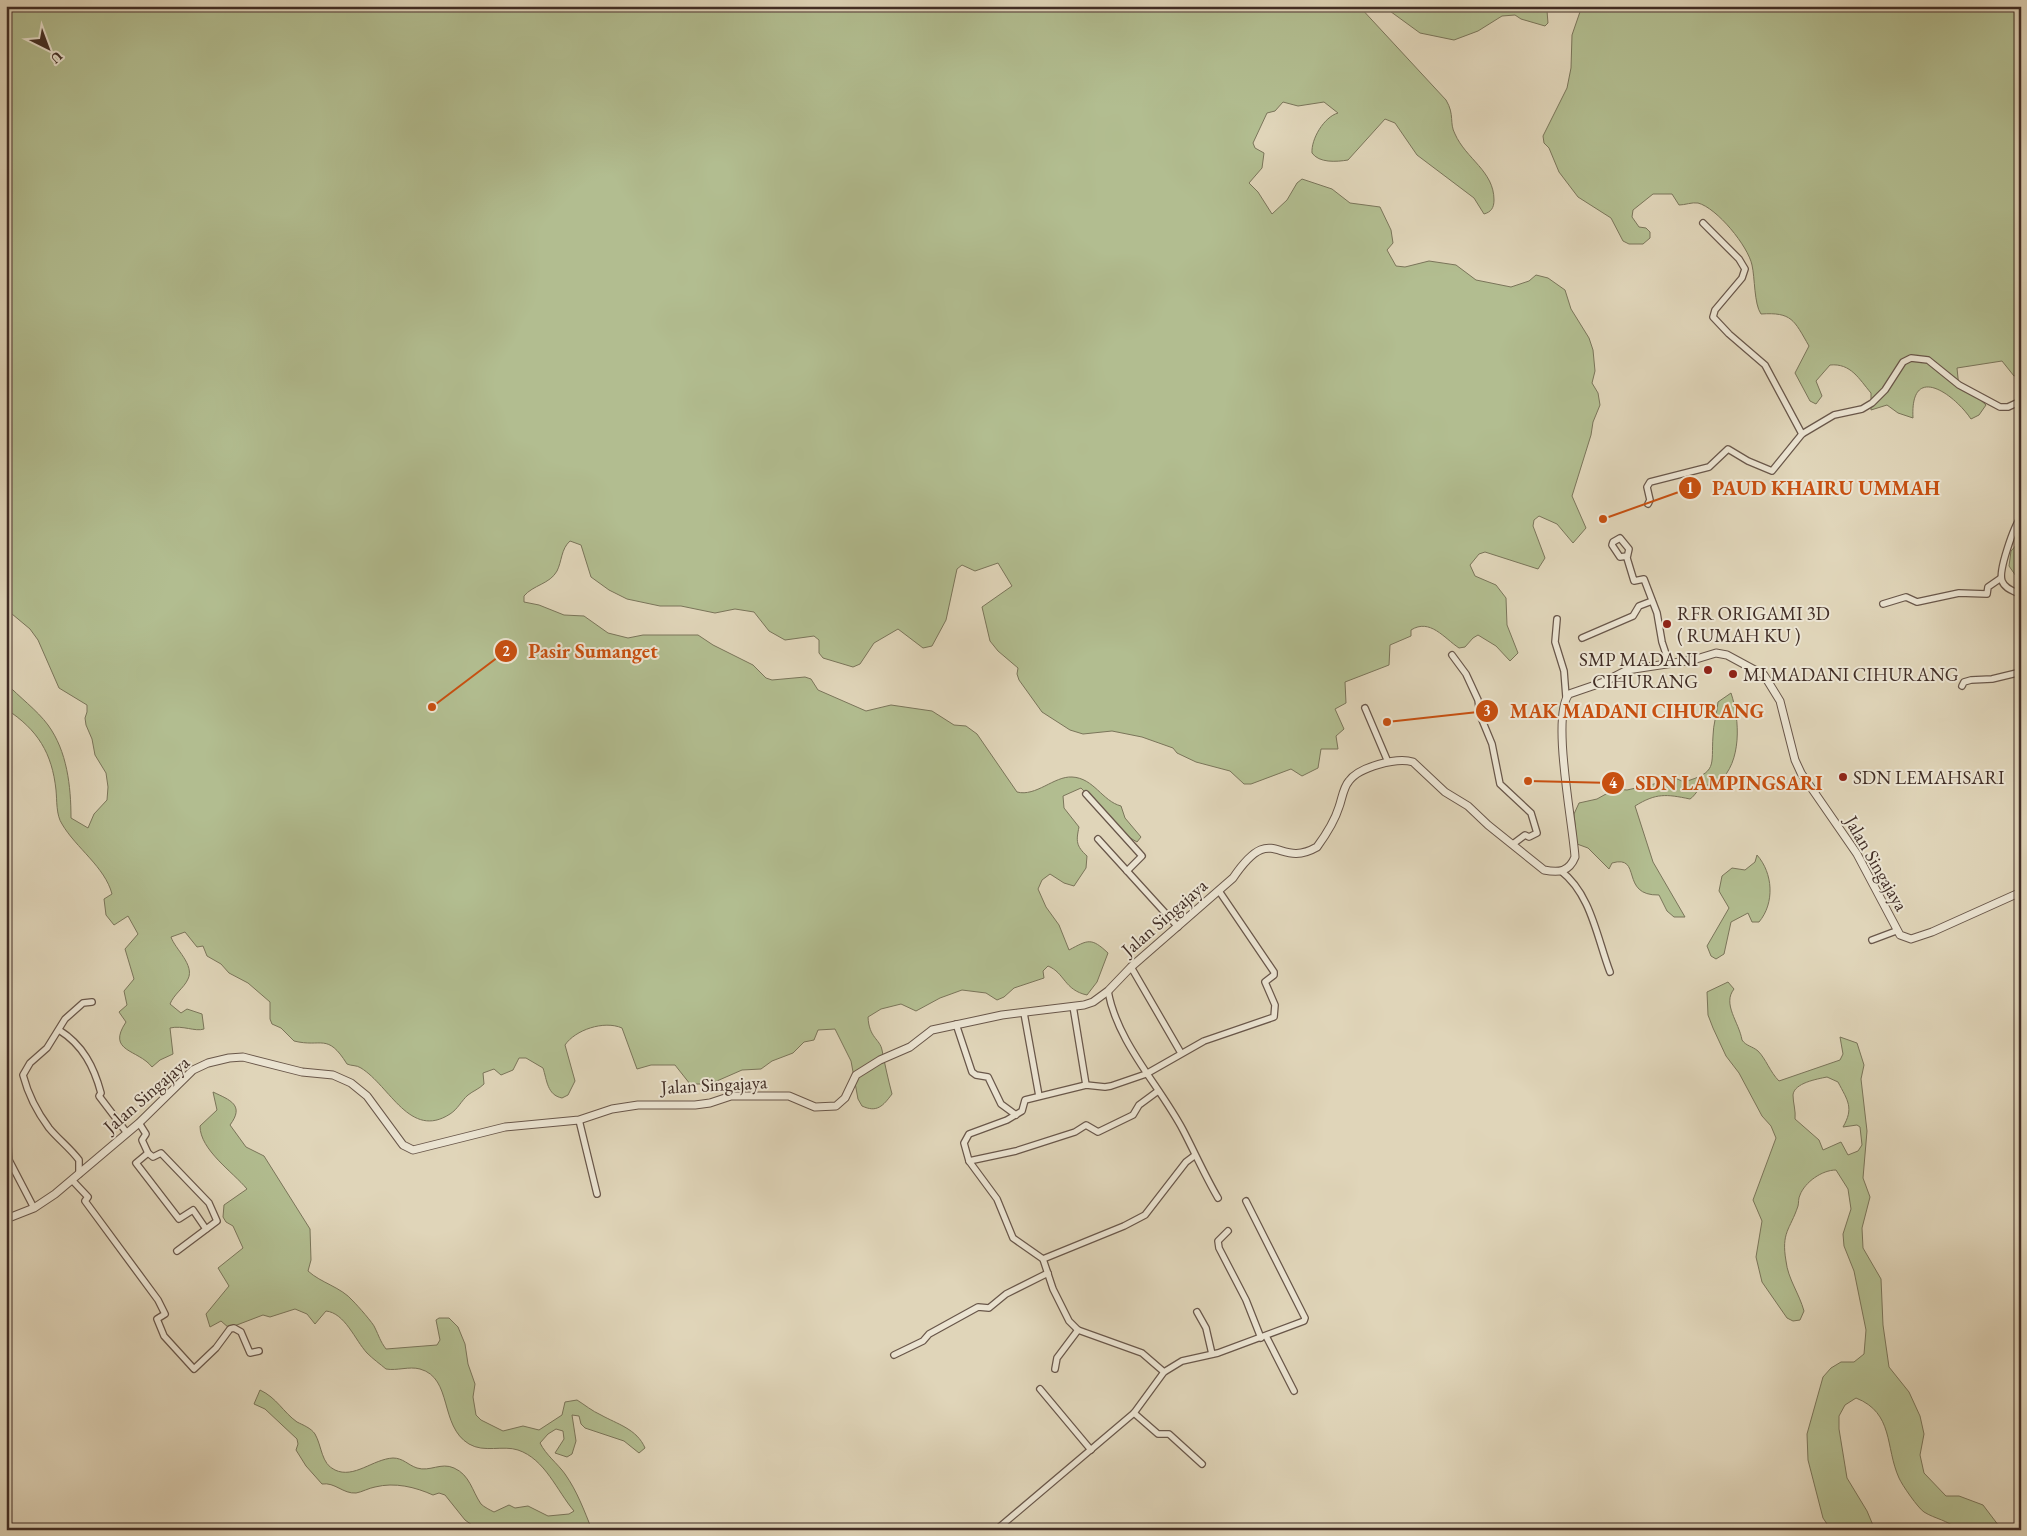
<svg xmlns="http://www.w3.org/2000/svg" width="2027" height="1536" font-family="'EB Garamond',serif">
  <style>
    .green { fill: #b2bd90; stroke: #7a755a; fill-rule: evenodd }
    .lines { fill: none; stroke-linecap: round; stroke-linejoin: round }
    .minor-casing { stroke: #69574a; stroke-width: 8 }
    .tertiary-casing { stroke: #69574a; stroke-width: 9 }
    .minor { stroke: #ebe4d2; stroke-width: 5.5 }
    .tertiary { stroke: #ebe4d2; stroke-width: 7 }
    .poi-dot { fill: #8f2418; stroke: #ebe4d2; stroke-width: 2 }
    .labels { text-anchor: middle; stroke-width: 4; stroke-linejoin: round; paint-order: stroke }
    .poi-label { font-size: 19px; fill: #412d25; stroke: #ebe4d2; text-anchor: start }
    .street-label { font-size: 19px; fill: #412d25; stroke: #ebe4d2 }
    .leader { fill: none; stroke: #c75011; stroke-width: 2 }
    .callout-dot { fill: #c75011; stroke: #ebe4d2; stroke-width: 2 }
    .mark-label { font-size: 15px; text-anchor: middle; font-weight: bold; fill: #fff }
    .callout-label { font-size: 20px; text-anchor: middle; font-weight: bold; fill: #c75011; stroke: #ebe4d2; stroke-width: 4; stroke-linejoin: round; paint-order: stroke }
  </style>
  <rect width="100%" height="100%" fill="#e0d5b9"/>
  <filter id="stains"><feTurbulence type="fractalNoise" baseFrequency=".004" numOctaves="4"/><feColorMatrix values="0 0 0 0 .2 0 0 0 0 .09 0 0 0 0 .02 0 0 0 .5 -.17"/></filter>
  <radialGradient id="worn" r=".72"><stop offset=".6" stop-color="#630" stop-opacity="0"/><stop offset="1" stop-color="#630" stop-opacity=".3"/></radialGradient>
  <g class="green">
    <path d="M6 6H1359L1446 100C1455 115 1449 123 1455 134 1466 159 1494 171 1494 200 1494 208 1491 212 1484 214L1474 198 1417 155 1395 123 1385 119 1348 160C1336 162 1319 163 1312 153 1311 139 1324 117 1338 113L1324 102 1298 106 1283 102 1275 111 1267 113 1253 143 1255 148 1264 153 1262 168 1249 183 1258 192 1272 214 1287 200 1297 183 1302 179 1332 189 1350 203 1380 207 1391 230 1393 243 1387 250 1396 266 1405 267 1429 261 1456 265 1476 280 1511 287 1529 281 1536 275 1548 278 1565 290 1571 309 1589 338 1593 350 1595 371 1592 383 1598 393 1600 405 1593 422 1591 435 1572 496 1586 528 1573 543 1557 524 1539 516 1534 520 1533 526 1545 558 1538 569 1485 552 1479 554 1470 565 1475 576 1496 585 1506 598 1507 625 1518 653 1510 661 1496 646 1478 635 1473 638 1465 647 1459 648C1444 638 1430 618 1411 630V636L1390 645 1389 665 1345 682 1346 703 1335 709 1344 729 1336 736 1338 749H1321L1318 768 1302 776 1291 769 1251 784H1244L1230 771 1196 762 1177 753 1173 748 1142 737 1112 731 1083 734 1070 730 1042 712 1019 680 1017 674 1018 668 998 651 990 641 982 607 1012 586 998 563 975 571 962 565 957 569 946 620 932 646 923 648 898 629 874 643 860 664 853 667 823 658 819 653V640L814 636 785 640 769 631 754 612 735 609 715 613 681 606H660L627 599 609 590 591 577 581 545 570 541C561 549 562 561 557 571 550 584 533 585 524 596V602L539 605 564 615 584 616 608 633 628 638 643 635H698L713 645 753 665 766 678 772 680 805 677 811 679 818 690 866 711 891 705 932 711 954 725 966 726 977 734 1017 792C1036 797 1054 776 1072 777 1094 778 1102 801 1121 806L1125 818 1141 837 1137 842 1127 836 1081 788 1063 796 1064 808 1079 827C1076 841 1076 846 1087 856L1086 868 1074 886 1064 883 1050 874 1042 880 1038 889 1046 907 1059 925 1069 950C1088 940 1091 937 1108 953L1097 982 1087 995C1064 990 1065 973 1048 966L1043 971 1044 978 1014 988 1004 997 997 1000 986 993 962 990 940 998 916 1011 901 1004 881 1009 868 1017C869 1038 880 1039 882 1050 885 1065 888 1079 892 1094 883 1106 877 1113 862 1106L858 1099 851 1061 835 1029 818 1030 814 1040 804 1042 793 1053 772 1061 761 1069 742 1070 710 1084H690L675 1065H651L637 1069 622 1028C604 1020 575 1030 565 1045L575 1081 568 1095 562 1098C547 1095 547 1080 543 1068L526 1058H519L513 1070 501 1075 494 1069 483 1073 484 1084C479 1089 473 1091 468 1095 461 1101 458 1109 450 1114 410 1140 390 1086 361 1068 357 1065 351 1066 347 1064 327 1032 322 1048 294 1041L281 1028 272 1024 270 1019V1002L248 983 229 973 221 964 207 956 203 946 197 947 185 932 171 937C175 949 195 965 188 979 184 988 174 994 170 1004L181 1013 187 1009 202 1014 204 1029C195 1032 183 1025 170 1028L173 1054 160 1060 152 1067C138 1049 106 1052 126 1022L119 1012 127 1005 124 991 134 979 125 949 138 934 128 916 114 925 106 915 104 899 112 894C105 867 76 848 62 824 56 815 57 800 56 790 52 753 38 730 6 709V683C19 697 37 710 48 725 67 751 71 786 71 818L88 828 94 814 107 800 108 787 106 773 95 755 92 739 86 725 85 718 87 712V705L59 688 38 640 30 629 6 609Z"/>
    <path d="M1383 6H1543L1547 11 1548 23 1545 26 1521 19 1515 15 1502 16 1478 31 1454 40 1420 33Z"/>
    <path d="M1582 6H2021V374L2014 376 2002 361 1957 368 1959 388 1973 393 1986 405 1979 415 1971 419C1954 394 1910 362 1913 418L1898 413 1887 405 1871 410V393C1859 379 1851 363 1830 365L1816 381 1822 396 1816 404 1810 401 1795 373 1809 346C1794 320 1792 312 1761 314 1754 304 1755 278 1752 265 1748 246 1717 208 1698 203 1692 202 1685 205 1679 205L1672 194H1653L1633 210 1632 217 1639 227 1646 228 1650 232V238L1643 244H1629L1623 241 1611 218 1578 197 1559 172 1549 148 1544 143 1543 136 1567 88 1571 68 1572 35Z"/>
    <path d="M2019 542H2021V588L2018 579 2009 566 2011 551Z"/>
    <path d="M1731 693C1740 720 1742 762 1719 782 1714 786 1709 784 1704 786 1698 788 1695 796 1690 799 1666 794 1656 793 1635 806L1653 862 1685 917H1674L1667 911 1659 895C1619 896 1643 854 1612 863L1609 869 1588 848 1577 844 1574 814 1579 803 1597 799 1615 789 1627 790 1654 784 1673 777 1684 782C1718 772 1711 766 1713 736 1713 725 1717 714 1718 702Z"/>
    <path d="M1757 855C1773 873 1775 903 1759 922H1752L1748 913 1731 922 1724 954 1716 959 1711 956 1707 946 1729 908 1719 891 1722 876 1732 868 1745 870 1755 862Z"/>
    <path d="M1728 982 1734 989C1722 1004 1739 1022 1742 1040 1746 1046 1752 1046 1758 1051 1766 1059 1770 1072 1779 1081L1840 1060 1843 1054 1840 1037 1857 1043 1864 1065 1861 1079 1867 1131 1863 1178 1870 1197 1862 1228 1863 1248 1881 1279 1883 1325 1889 1367 1909 1392 1920 1416 1924 1434 1920 1455 1924 1473 1946 1496H1959L1983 1505 2002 1530H1958C1948 1520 1935 1519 1924 1512 1918 1508 1902 1485 1899 1478 1885 1447 1894 1413 1856 1398L1845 1405 1839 1416V1429L1847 1478 1867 1511 1875 1530H1831L1823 1518 1808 1460 1807 1434 1823 1377 1831 1368 1841 1362H1854L1864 1354 1866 1330 1854 1271 1844 1246 1843 1234 1851 1209 1848 1189 1836 1170C1822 1170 1805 1182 1800 1195 1798 1199 1799 1202 1798 1206 1790 1230 1781 1232 1786 1261 1788 1279 1799 1293 1804 1311L1800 1320 1793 1321 1787 1318 1762 1282 1756 1257 1762 1221 1753 1200 1776 1138 1771 1126 1762 1116 1739 1073 1726 1056 1713 1028 1708 1015 1707 992ZM1827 1077 1838 1082C1848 1101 1854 1108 1843 1127L1857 1125 1860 1127 1862 1145 1858 1151 1848 1155 1841 1142 1823 1150 1819 1140 1795 1119C1796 1111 1793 1103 1793 1095 1794 1083 1817 1079 1827 1077Z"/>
    <path d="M213 1092C230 1100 245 1105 230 1125L246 1147 264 1156 310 1229 311 1260 308 1271C321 1283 341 1287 353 1301 357 1305 374 1324 375 1328 379 1336 380 1341 386 1349L437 1345 440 1340 436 1320 439 1318H449L458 1327 465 1344 468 1364 475 1384 473 1397 476 1415 481 1420 503 1431 523 1426 539 1430 562 1415 565 1402 577 1400C585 1405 592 1411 601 1415 617 1424 637 1429 645 1448L639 1453 624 1441 585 1428 581 1424 579 1416 572 1415 576 1441 572 1454 567 1457 555 1453 564 1439 563 1431 556 1429 548 1434 540 1443C546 1455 557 1463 565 1474 577 1491 584 1510 592 1530H479L465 1520 445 1495 439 1493 433 1495C415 1487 395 1482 375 1487 369 1488 362 1492 356 1493 343 1494 335 1482 322 1484L306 1466 296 1450 298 1444 297 1439 265 1409 254 1404 260 1390C277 1398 283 1412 297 1422 303 1425 311 1428 315 1434 322 1446 321 1464 335 1470 354 1479 373 1459 393 1458 403 1458 408 1465 417 1468 430 1472 441 1462 454 1468 470 1475 472 1491 481 1504 484 1507 490 1510 494 1512L509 1505 515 1508 528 1506 548 1516 569 1514 574 1511C557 1491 545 1459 518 1450 503 1445 484 1453 469 1444 439 1426 453 1378 420 1369 409 1366 397 1371 386 1369 380 1364 373 1359 367 1353 355 1340 345 1313 326 1311L315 1324 307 1314 295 1309 270 1317 263 1315 229 1328 221 1321 210 1327 206 1314 229 1286 218 1268 243 1248 233 1226 226 1222 223 1217 224 1205 247 1189C233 1172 200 1150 200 1126L217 1110Z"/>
  </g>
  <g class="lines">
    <g class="minor-casing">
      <g id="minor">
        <path d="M1703 223 1739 259 1745 269 1742 278 1715 310 1713 317 1729 334 1765 365 1802 434"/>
        <path d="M1648 504 1650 500 1647 487 1650 482 1709 467 1728 449 1748 461 1772 471 1802 434 1834 415 1862 409 1872 403 1885 390 1903 362 1911 358 1928 360 1959 385 2000 407H2008L2021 401"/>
        <path d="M2021 517C2014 526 1998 571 2002 581 2005 589 2014 591 2021 595"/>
        <path d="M1627 556 1620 557 1612 545 1613 542 1620 538 1629 549 1627 558 1634 581 1644 579 1657 613 1662 642 1669 663"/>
        <path d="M1883 604 1906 597 1917 602 1959 593 1987 594 1988 587 2001 578"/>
        <path d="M1557 619 1555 642 1564 671 1566 697"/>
        <path d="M1582 638 1633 616 1639 606 1652 601"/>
        <path d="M1452 655 1466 674 1478 700 1480 715 1492 744 1500 784 1531 813 1537 833 1529 837 1525 835 1513 844"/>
        <path d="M1962 686 1964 682 1971 680 1992 679 2021 672"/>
        <path d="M1365 708 1388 762"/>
        <path d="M1086 794 1142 856 1127 871"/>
        <path d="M1098 839 1178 927"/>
        <path d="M1561 871C1591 894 1597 938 1610 972"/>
        <path d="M1872 940 1896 931"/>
        <path d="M1131 967 1181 1053"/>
        <path d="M1108 991C1117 1042 1159 1085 1183 1130 1195 1153 1205 1176 1218 1198"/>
        <path d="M1073 1006 1086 1085"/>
        <path d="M1024 1013 1039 1096"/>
        <path d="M956 1024 972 1072 976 1075 988 1077 1001 1104 1016 1115"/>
        <path d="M59 1030C83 1045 94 1067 101 1093L99 1096 127 1133"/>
        <path d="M579 1120 597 1194"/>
        <path d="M139 1123 146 1134 142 1140 148 1153 153 1157 161 1153 209 1203 217 1221 177 1251"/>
        <path d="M8 1146 9 1160 34 1208"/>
        <path d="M148 1153 136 1163 179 1219 193 1210 206 1229"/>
        <path d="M969 1161 1016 1151 1075 1132 1086 1125 1098 1132 1133 1115 1139 1105 1158 1091"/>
        <path d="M79 1174V1160C70 1148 58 1139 49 1128 37 1112 28 1094 23 1075L30 1063 47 1048 65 1019 83 1003 92 1002"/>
        <path d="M72 1180 88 1197 85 1201 158 1300 165 1314 157 1319 164 1336 194 1369 216 1348 230 1329 234 1328 241 1332 250 1353 259 1351"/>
        <path d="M1228 1231 1218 1241 1219 1248 1246 1300 1261 1338"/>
        <path d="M1043 1259 1124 1226 1145 1215 1186 1162 1194 1156"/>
        <path d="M1197 1312 1206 1328 1212 1354"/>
        <path d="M1266 1336 1294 1391"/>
        <path d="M894 1355 923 1341 929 1334 978 1307 989 1308 1006 1294 1048 1273"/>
        <path d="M1055 1369 1057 1358 1078 1330"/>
        <path d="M1164 1372 1142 1353 1078 1330 1069 1321 1053 1289 1043 1259 1013 1238 997 1199 969 1161 964 1143 969 1134 1007 1120 1022 1111 1025 1100 1086 1085 1105 1087 1111 1086 1146 1074 1204 1041 1274 1017 1275 1005 1265 982 1274 975V972L1219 891"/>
        <path d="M1040 1389 1091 1450"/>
        <path d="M1134 1413 1158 1434H1169L1202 1464"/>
        <path d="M996 1530 1134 1413 1164 1372 1182 1361 1218 1353 1304 1321 1305 1318 1246 1201"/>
      </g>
    </g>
    <g class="tertiary-casing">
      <path id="tertiary" d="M6 1219 34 1208 55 1194 139 1123 193 1070 208 1063 229 1058 243 1057 302 1072 333 1075 351 1083 367 1096 403 1145 413 1150 505 1127 579 1120 612 1109 638 1105H695L710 1103 731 1096H789L815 1107 836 1106 845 1098 856 1075 880 1060 910 1047 932 1030 1002 1015 1084 1005 1093 1002 1108 991 1131 967 1233 878C1273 819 1277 870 1317 847 1325 836 1335 820 1339 807 1342 799 1343 788 1349 781 1359 767 1397 757 1413 762L1445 792 1468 806 1488 825 1544 870C1559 873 1569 872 1575 857 1573 824 1551 716 1569 694L1604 682 1627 670 1693 660 1716 653 1727 655 1764 675 1780 701 1795 760 1801 773 1857 854 1900 935 1911 939 1932 932 2021 892"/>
    </g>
    <use href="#minor" class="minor"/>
    <use href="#tertiary" class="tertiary"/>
  </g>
  <g class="poi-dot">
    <circle cx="1667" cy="624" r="5"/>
    <circle cx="1708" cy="670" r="5"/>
    <circle cx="1733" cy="674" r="5"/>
    <circle cx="1843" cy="777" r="5"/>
  </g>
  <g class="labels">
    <g class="poi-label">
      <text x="1677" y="620">RFR ORIGAMI 3D<tspan x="1677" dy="22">( RUMAH KU )</tspan></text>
      <text x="1698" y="666" text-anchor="end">SMP MADANI<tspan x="1698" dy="22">CIHURANG</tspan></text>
      <text x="1743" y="681">MI MADANI CIHURANG</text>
      <text x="1853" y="784">SDN LEMAHSARI</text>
    </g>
    <g class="street-label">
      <text transform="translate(1877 863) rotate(60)" y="7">Jalan Singajaya</text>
      <text transform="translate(1164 917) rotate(-41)" y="7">Jalan Singajaya</text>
      <text transform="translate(714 1084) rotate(-3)" y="7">Jalan Singajaya</text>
      <text transform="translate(146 1094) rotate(-41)" y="7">Jalan Singajaya</text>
    </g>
  </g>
  <path class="leader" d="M1603 519L1690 488M432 707L506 651M1387 722L1487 711M1528 781L1613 783"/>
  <g class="callout-dot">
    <circle cx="1603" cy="519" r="5"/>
    <circle cx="432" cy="707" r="5"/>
    <circle cx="1387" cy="722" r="5"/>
    <circle cx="1528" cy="781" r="5"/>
    <circle cx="1690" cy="488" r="12"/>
    <circle cx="506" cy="651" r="12"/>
    <circle cx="1487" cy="711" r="12"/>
    <circle cx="1613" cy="783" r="12"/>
  </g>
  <g class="mark-label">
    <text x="1690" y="493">1</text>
    <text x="506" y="656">2</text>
    <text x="1487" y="716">3</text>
    <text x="1613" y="788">4</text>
  </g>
  <g class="callout-label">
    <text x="1826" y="495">PAUD KHAIRU UMMAH</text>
    <text x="593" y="658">Pasir Sumanget</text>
    <text x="1637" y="718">MAK MADANI CIHURANG</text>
    <text x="1729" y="790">SDN LAMPINGSARI</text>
  </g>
  <rect width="2027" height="1536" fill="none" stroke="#e0d5b9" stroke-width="25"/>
  <rect x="8" y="8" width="2012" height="1521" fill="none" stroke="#412d25" stroke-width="2.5"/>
  <rect x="12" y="12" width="2002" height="1511" fill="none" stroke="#412d25"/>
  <g transform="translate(48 48) rotate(138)" stroke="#ebe4d2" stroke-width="4" paint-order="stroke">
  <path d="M0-4L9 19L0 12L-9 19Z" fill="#412d25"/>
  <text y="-8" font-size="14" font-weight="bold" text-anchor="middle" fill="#412d25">U</text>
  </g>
  <rect width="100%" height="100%" filter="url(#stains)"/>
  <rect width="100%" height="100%" fill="url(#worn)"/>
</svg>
